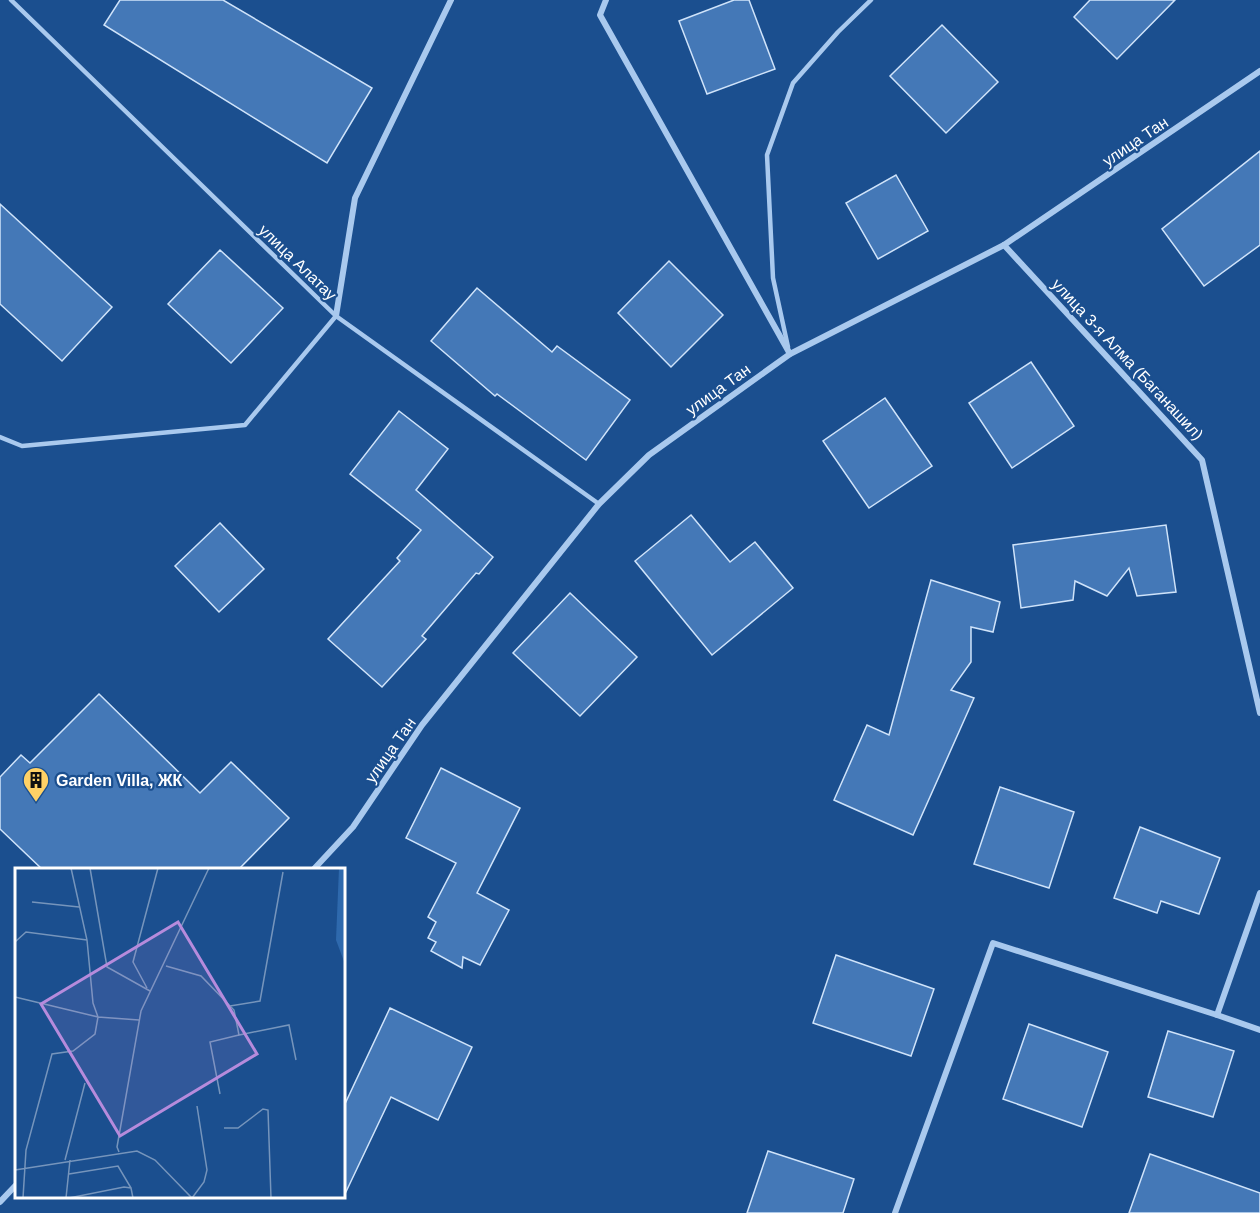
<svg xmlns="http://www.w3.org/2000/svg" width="1260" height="1213" font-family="Helvetica,sans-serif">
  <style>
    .building { fill: #4478b7; stroke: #cfe3fa; stroke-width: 1.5 }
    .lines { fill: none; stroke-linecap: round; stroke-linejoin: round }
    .lane { stroke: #a9c9ee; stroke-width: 4.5 }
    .street { stroke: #a9c9ee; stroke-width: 6 }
    .labels { text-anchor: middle; stroke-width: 4.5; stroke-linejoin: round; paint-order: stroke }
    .street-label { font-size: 16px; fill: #fff; stroke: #1b4f8f }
    .poi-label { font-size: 16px; font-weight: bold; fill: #fff; stroke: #1b4f8f; text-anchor: start }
    .inset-road { fill: none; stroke: #7695bc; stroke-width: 1.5 }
    .view { fill: #b68bdc; fill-opacity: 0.15; stroke: #b68bdc; stroke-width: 3 }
    .inset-edge { fill: none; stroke: #fff; stroke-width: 3 }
  </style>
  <rect width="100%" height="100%" fill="#1b4f8f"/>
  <g class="building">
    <path d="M120 0H223L372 88 327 163 104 25Z"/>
    <path d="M734 0H749L775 69 707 94 679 21Z"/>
    <path d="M1090 0H1175L1117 59 1074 17Z"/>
    <path d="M942 25 998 82 946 133 890 76Z"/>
    <path d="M1260 151V245L1204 286 1162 229Z"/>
    <path d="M896 175 928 231 878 259 846 203Z"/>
    <path d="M0 204 112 307 62 361 0 304Z"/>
    <path d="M220 250 283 308 231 363 168 304Z"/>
    <path d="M669 261 723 315 671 367 618 313Z"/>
    <path d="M477 288 552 352 557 346 630 400 586 460 497 394 495 396 431 341Z"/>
    <path d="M1031 362 1074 426 1012 468 969 403Z"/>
    <path d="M885 398 932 466 869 508 823 441Z"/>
    <path d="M399 411 448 449 416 490 493 557 479 574 476 573 422 636 426 639 382 687 328 639 400 561 397 558 421 530 350 474Z"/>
    <path d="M691 515 730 562 755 542 793 588 712 655 635 561Z"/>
    <path d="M220 523 264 569 219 612 175 566Z"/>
    <path d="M1166 525 1176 592 1137 596 1129 568 1107 596 1075 581 1073 600 1021 608 1013 545Z"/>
    <path d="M931 580 1000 602 993 632 971 627V662L951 690 974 698 913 835 834 800 867 725 889 735Z"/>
    <path d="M570 593 637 657 580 716 513 653Z"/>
    <path d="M99 694 200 793 231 762 289 818 238 870H43L0 829V777L21 755 30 763Z"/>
    <path d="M441 768 520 808 477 893 509 910 480 965 463 957 462 968 431 951 436 942 428 938 436 922 428 917 456 863 406 838Z"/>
    <path d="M1000 787 1074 812 1049 888 974 864Z"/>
    <path d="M1140 827 1220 858 1199 914 1161 901 1157 913 1114 898Z"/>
    <path d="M836 955 934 989 911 1056 813 1023Z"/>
    <path d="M390 1008 472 1047 438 1120 391 1097 344 1196V1106Z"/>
    <path d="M1029 1024 1108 1052 1082 1127 1003 1099Z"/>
    <path d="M1168 1031 1234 1051 1213 1117 1148 1097Z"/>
    <path d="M768 1151 854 1179 843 1213H747Z"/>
    <path d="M1150 1154 1260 1193V1213H1129Z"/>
  </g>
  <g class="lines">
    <g class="lane">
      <path d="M11 0 336 316 599 504"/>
      <path d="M788 347 773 278 767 155 793 83 838 32 871 0"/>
      <path d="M0 437 22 446 245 425 336 316"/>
    </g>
    <g class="street">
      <path d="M606 0 600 15 790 354"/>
      <path d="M1004 245 1202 460 1260 713"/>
      <path d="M336 316 355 198 451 0"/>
      <path d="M313 870 353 827 422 725 599 504 649 455 790 354 1004 245 1260 71"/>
      <path d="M1260 893 1217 1015 1260 1030"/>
      <path d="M0 1202 16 1185"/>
      <path d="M895 1213 993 943 1217 1015"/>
    </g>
  </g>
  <defs>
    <g id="building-pin" transform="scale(1.35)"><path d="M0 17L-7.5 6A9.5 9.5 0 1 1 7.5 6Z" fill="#ffd166" stroke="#1b4f8f"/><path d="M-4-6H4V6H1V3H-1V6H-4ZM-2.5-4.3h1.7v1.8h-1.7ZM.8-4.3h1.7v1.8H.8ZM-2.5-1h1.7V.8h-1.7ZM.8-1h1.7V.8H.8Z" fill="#111"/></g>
  </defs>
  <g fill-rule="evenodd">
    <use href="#building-pin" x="36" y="780"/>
  </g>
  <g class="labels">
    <g class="street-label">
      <text transform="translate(1135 141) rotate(-34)" y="6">улица Тан</text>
      <text transform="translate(298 262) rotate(44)" y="6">улица Алатау</text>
      <text transform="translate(1128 359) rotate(47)" y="6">улица 3-я Алма (Баганашил)</text>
      <text transform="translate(718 389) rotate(-36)" y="6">улица Тан</text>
      <text transform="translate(390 750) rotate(-55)" y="6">улица Тан</text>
    </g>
    <g class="poi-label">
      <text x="56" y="786">Garden Villa, ЖК</text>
    </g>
  </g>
  <g transform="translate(15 868)">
    <rect width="330" height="330" fill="#1b4f8f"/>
    <path d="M324 0H330V96L321 72Z" fill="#2e69ad"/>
    <path class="inset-road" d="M75 0 92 99 135 123M17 34 64 39M0 74 11 64 72 72M151 98 186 108 219 142 224 167 274 157 281 192M132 120 118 94 143 0M0 129 83 149 124 152M215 138 245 133 268 4M205 226 195 174 224 167M209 260H223L248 241 253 242 256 330M104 284 102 279 126 143 194 0M50 292 70 215M0 302 122 283 140 292 177 330 189 314 192 302 182 238M54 306 103 298 116 320M8 330 11 282 37 186 58 183 80 166 83 149 78 135 72 72 56 0M51 330 55 292M54 330 109 319 116 320 118 330"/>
    <path class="view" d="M163 54 242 186 105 268 26 136Z"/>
    <rect width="330" height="330" class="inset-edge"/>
  </g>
</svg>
